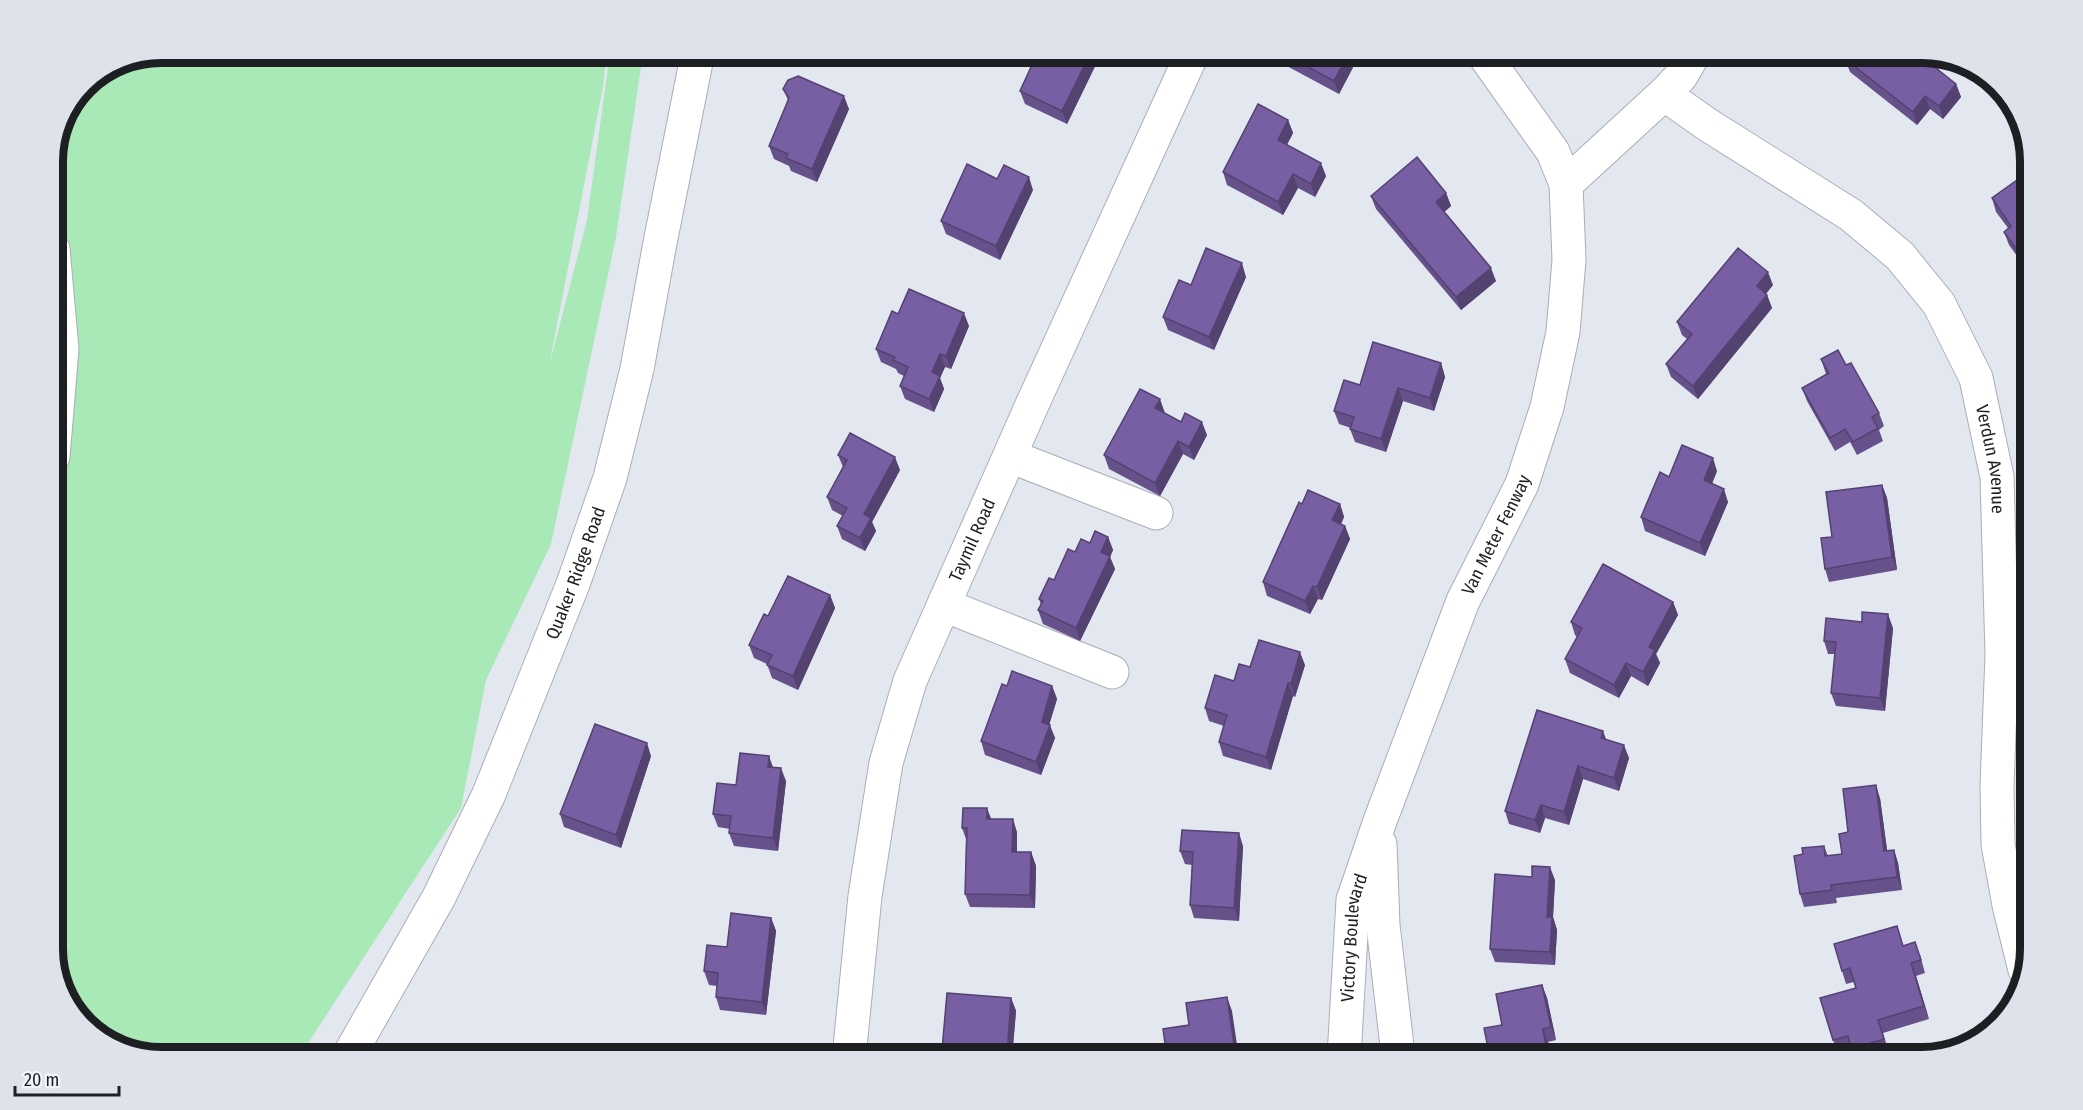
<svg xmlns="http://www.w3.org/2000/svg" width="2083" height="1110" font-family="'Fira Sans Condensed',sans-serif">
  <style>
    .green { fill: #a9e8b7 }
    .lines { fill: none; stroke-linecap: round; stroke-linejoin: round }
    .minor-casing { stroke: #a9aeb7; stroke-width: 35 }
    .minor { stroke: #fff; stroke-width: 33 }
    .wall { fill: #67518b }
    .shaded-wall { fill: #544271 }
    .building { fill: #785ea2; stroke: #544271; stroke-width: 1.5 }
    .labels { text-anchor: middle; stroke-width: 4.5; stroke-linejoin: round; paint-order: stroke }
    .street-label { font-size: 18px; fill: #1d1f22; stroke: #eff4fd }
    .rim { fill: none; stroke: #1d1f22; stroke-width: 8 }
  </style>
  <rect width="100%" height="100%" fill="#e2e7f0"/>
  <path class="green" d="M161 53H607L603 87 549 366 587 220 610 53H643L616 237 551 544 486 680 461 808 299 1057H161L113 1046 71 1009 53 956V155L85 84 120 61Z"/>
  <g class="lines">
    <g class="minor-casing">
      <g id="minor">
        <path d="M1482 52 1553 152 1566 184"/>
        <path id="s1" d="M1664 94 1708 125 1851 215 1900 256 1939 304 1976 378 1997 477 2002 655 1997 786 1998 844 2009 905 2025 970"/>
        <path d="M53 249 62 349 53 457"/>
        <path d="M1010 456 1156 513"/>
        <path d="M944 605 1112 672"/>
        <path d="M1380 844 1383 925 1397 1046 1400 1057"/>
        <path id="s2" d="M348 1057 439 897 489 794 573 584 610 478 637 369 660 243 698 52"/>
        <path id="s3" d="M849 1057 865 896 886 763 910 681 1032 405 1193 52"/>
        <path id="s4" d="M1344 1057 1353 900 1380 821 1463 601 1522 484 1547 407 1563 332 1569 260 1566 184 1664 94 1681 76 1695 52"/>
      </g>
    </g>
    <use href="#minor" class="minor"/>
  </g>
  <g class="wall">
    <path d="M1038 52H1102L1067 124 1025 104 1020 91Z"/>
    <path d="M1279 52H1359L1360 54 1339 94 1283 64Z"/>
    <path d="M1849 52H1916L1956 84 1961 97 1943 119 1930 109 1917 125 1850 72 1845 59 1850 53Z"/>
    <path d="M783 89 849 109 817 182 791 171 789 166 774 159 769 146 788 100Z"/>
    <path d="M1288 120 1293 133 1287 145 1326 176 1315 197 1298 188 1283 215 1227 185 1223 172Z"/>
    <path d="M2030 183V258L2022 263 2009 245 2004 232 2008 228 1996 212 1992 198 2023 189Z"/>
    <path d="M1033 190 1000 260 946 234 941 221Z"/>
    <path d="M1446 193 1451 206 1444 212 1496 281 1461 310 1376 209 1371 196Z"/>
    <path d="M1246 277 1214 350 1168 330 1163 317 1191 285Z"/>
    <path d="M1773 285 1766 294 1767 295 1772 308 1698 399 1671 377 1666 364 1687 339 1682 335 1677 322Z"/>
    <path d="M898 314 969 326 951 369 945 367 940 378 944 389 934 412 905 399 900 386 904 376 898 373 896 369 881 362 876 349Z"/>
    <path d="M1821 359 1846 365 1879 413 1884 426 1879 430 1883 441 1857 455 1850 442 1835 451 1807 401 1802 388 1826 374Z"/>
    <path d="M1441 363 1445 377 1434 411 1403 401 1386 452 1355 442 1350 429 1351 428 1339 424 1334 411 1360 385Z"/>
    <path d="M1165 413 1207 435 1194 460 1183 454 1160 496 1109 469 1104 455Z"/>
    <path d="M838 455 900 470 872 522 876 531 865 551 842 539 837 526 843 516 832 510 827 497 843 467Z"/>
    <path d="M1717 471 1712 484 1728 502 1705 556 1645 531 1641 517Z"/>
    <path d="M1882 485 1887 498 1897 570 1829 582 1825 569 1832 537Z"/>
    <path d="M1302 504H1340L1344 517 1341 524 1345 526 1350 539 1322 600 1318 599 1310 614 1267 596 1263 582Z"/>
    <path d="M1108 537 1113 550 1110 557 1115 569 1080 641 1043 624 1038 610 1041 605 1039 599 1075 552 1090 543Z"/>
    <path d="M830 595 835 608 798 690 772 678 767 664 754 658 749 645 768 616Z"/>
    <path d="M1673 602 1678 615 1656 654 1660 663 1648 686 1631 676 1619 698 1570 673 1565 659 1577 637 1575 635 1571 622Z"/>
    <path d="M1862 622 1893 628 1885 711 1836 706 1831 693 1835 654H1828L1824 641Z"/>
    <path d="M1305 665 1295 697 1293 696 1271 770 1223 756 1219 742 1224 726 1209 721 1205 708 1234 681Z"/>
    <path d="M1007 686H1052L1057 699 1049 725 1055 738 1041 775 985 755 981 741Z"/>
    <path d="M1606 740 1629 758 1619 791 1583 779 1569 825 1545 818 1540 833 1509 824 1505 811Z"/>
    <path d="M651 756 621 848 564 827 560 814Z"/>
    <path d="M773 767 786 781 778 851 734 846 729 833 730 829 718 827 713 814 736 785Z"/>
    <path d="M1880 798 1887 851 1894 850 1898 863 1902 890 1836 898 1837 903 1804 907 1800 894 1803 854 1824 846 1828 856 1842 854 1848 832Z"/>
    <path d="M991 819 1017 832V852H1031L1036 866 1035 908 970 907 965 894 966 839 962 828Z"/>
    <path d="M1243 846 1239 921 1194 918 1190 905 1192 865 1185 864 1180 851Z"/>
    <path d="M1555 880 1553 917 1557 930 1555 965 1495 962 1490 949Z"/>
    <path d="M771 918 776 931 766 1015 720 1010 716 997 717 986 709 985 704 971 727 947Z"/>
    <path d="M1904 945 1920 955 1925 973 1916 976 1929 1019 1883 1033 1889 1052 1870 1058H1854L1851 1050 1838 1053 1833 1040 1856 988 1854 982 1846 984 1842 971Z"/>
    <path d="M1542 985 1547 998 1556 1040 1548 1042 1551 1058H1490L1502 1025Z"/>
    <path d="M1011 998 1016 1011 1012 1058H945L942 1050Z"/>
  </g>
  <g class="shaded-wall">
    <path d="M1091 52H1102L1067 124 1062 111Z"/>
    <path d="M1349 52H1359L1360 54 1339 94 1334 81Z"/>
    <path d="M1956 84 1961 97 1943 119 1939 106Z"/>
    <path d="M844 96 849 109 817 182 812 169Z"/>
    <path d="M1925 96 1930 109 1917 125 1913 112Z"/>
    <path d="M1288 120 1293 133 1282 153 1278 140Z"/>
    <path d="M1321 163 1326 176 1315 197 1311 184Z"/>
    <path d="M1293 174 1298 188 1283 215 1278 202Z"/>
    <path d="M1029 177 1033 190 1000 260 996 246Z"/>
    <path d="M1446 193 1451 206 1441 215 1436 202Z"/>
    <path d="M2028 243 2030 251V258L2022 263 2017 250Z"/>
    <path d="M1242 263 1246 277 1214 350 1209 337Z"/>
    <path d="M1491 268 1496 281 1461 310 1456 297Z"/>
    <path d="M1768 272 1773 285 1761 299 1757 286Z"/>
    <path d="M1767 295 1772 308 1698 399 1693 386Z"/>
    <path d="M964 313 969 326 951 369 946 356Z"/>
    <path d="M940 354 945 367 940 378 944 389 934 412 929 399 932 372Z"/>
    <path d="M1441 363 1445 377 1434 411 1430 398Z"/>
    <path d="M1398 388 1403 401 1386 452 1381 439Z"/>
    <path d="M1160 399 1165 413 1155 408Z"/>
    <path d="M1202 422 1207 435 1194 460 1189 447Z"/>
    <path d="M1178 441 1183 454 1160 496 1155 483Z"/>
    <path d="M895 457 900 470 872 522 876 531 865 551 860 538 864 514Z"/>
    <path d="M1713 458 1717 471 1708 493 1704 480Z"/>
    <path d="M1882 485 1887 498 1897 570 1892 557Z"/>
    <path d="M1724 489 1728 502 1705 556 1700 543Z"/>
    <path d="M1340 504 1344 517 1337 533 1332 520Z"/>
    <path d="M1345 526 1350 539 1322 600 1317 587Z"/>
    <path d="M1108 537 1113 550 1110 557 1115 569 1080 641 1076 628 1101 552Z"/>
    <path d="M1313 586 1318 599 1310 614 1305 601Z"/>
    <path d="M830 595 835 608 798 690 793 676Z"/>
    <path d="M1673 602 1678 615 1656 654 1660 663 1648 686 1643 672 1649 647Z"/>
    <path d="M1888 614 1893 628 1885 711 1880 698Z"/>
    <path d="M1300 652 1305 665 1295 697 1291 684Z"/>
    <path d="M1626 663 1631 676 1619 698 1614 685Z"/>
    <path d="M1288 683 1293 696 1271 770 1266 757Z"/>
    <path d="M1052 686 1057 699 1047 732 1050 725 1055 738 1041 775 1036 762 1042 722Z"/>
    <path d="M1603 731 1608 744 1601 738Z"/>
    <path d="M647 743 651 756 621 848 616 835Z"/>
    <path d="M1624 745 1629 758 1619 791 1614 778Z"/>
    <path d="M769 756 774 770 768 767Z"/>
    <path d="M1578 766 1583 779 1569 825 1564 812Z"/>
    <path d="M781 768 786 781 778 851 773 838Z"/>
    <path d="M1876 785 1880 798 1889 864 1884 851Z"/>
    <path d="M1541 805 1545 818 1540 833 1535 820Z"/>
    <path d="M987 808 992 821 987 819Z"/>
    <path d="M1013 819 1017 832V865L1012 852Z"/>
    <path d="M1239 833 1243 846 1239 921 1234 908Z"/>
    <path d="M1894 850 1898 863 1902 890 1897 877Z"/>
    <path d="M1031 852 1036 866 1035 908 1030 895Z"/>
    <path d="M1550 867 1555 880 1553 917 1557 930 1555 965 1550 952 1547 917Z"/>
    <path d="M771 918 776 931 766 1015 762 1002Z"/>
    <path d="M1911 963 1916 976 1929 1019 1924 1006Z"/>
    <path d="M1542 985 1547 998 1556 1040 1551 1027Z"/>
    <path d="M1227 997 1232 1011 1239 1058H1236Z"/>
    <path d="M1011 998 1016 1011 1012 1058H1007V1055Z"/>
    <path d="M1543 1029 1548 1042 1551 1058H1548Z"/>
  </g>
  <g class="building">
    <path d="M1038 52H1091L1062 111 1020 91Z"/>
    <path d="M1280 52H1349L1334 81Z"/>
    <path d="M1850 52H1916L1956 84 1939 106 1925 96 1913 112 1845 59Z"/>
    <path d="M798 76 844 96 812 169 786 158 788 154 769 146 789 98 783 89 788 80Z"/>
    <path d="M1258 104 1288 120 1278 140 1321 163 1311 184 1293 174 1278 202 1223 172Z"/>
    <path d="M1417 157 1446 193 1436 202 1491 268 1456 297 1371 196Z"/>
    <path d="M967 164 997 179 1004 165 1029 177 996 246 941 221Z"/>
    <path d="M2017 180 2023 189 2030 183V247L2028 243 2017 250 2004 232 2011 226 1992 198Z"/>
    <path d="M1206 248 1242 263 1209 337 1163 317 1179 280 1191 285Z"/>
    <path d="M1738 248 1768 272 1757 286 1767 295 1693 386 1666 364 1692 334 1677 322Z"/>
    <path d="M909 289 964 313 946 356 940 354 932 372 940 376 929 399 900 386 908 367 893 360 895 357 876 349 892 311 898 314Z"/>
    <path d="M1373 342 1441 363 1430 398 1398 388 1381 439 1350 429 1354 417 1334 411 1344 380 1360 385Z"/>
    <path d="M1838 350 1846 365 1851 363 1879 413 1872 417 1878 428 1853 442 1845 429 1830 438 1802 388 1829 373 1821 359Z"/>
    <path d="M1140 389 1160 399 1155 408 1181 422 1185 413 1202 422 1189 447 1178 441 1155 483 1104 455Z"/>
    <path d="M850 433 895 457 864 514 871 518 860 538 837 526 847 508 827 497 847 460 838 455Z"/>
    <path d="M1682 445 1713 458 1704 480 1724 489 1700 543 1641 517 1660 472 1669 477Z"/>
    <path d="M1882 485 1892 557 1825 569 1821 538 1832 537 1826 492Z"/>
    <path d="M1308 490 1340 504 1332 520 1345 526 1317 587 1313 586 1305 601 1263 582 1299 502 1302 504Z"/>
    <path d="M1095 531 1108 537 1101 552 1110 556 1076 628 1038 610 1043 601 1039 599 1049 578 1054 580 1068 549 1075 552 1081 539 1090 543Z"/>
    <path d="M1603 564 1673 602 1649 647 1655 650 1643 672 1626 663 1614 685 1565 659 1582 628 1571 622Z"/>
    <path d="M788 576 830 595 793 676 767 665 772 655 749 645 764 614 768 616Z"/>
    <path d="M1862 612 1888 614 1880 698 1831 693 1836 642 1824 641 1826 618 1862 622Z"/>
    <path d="M1259 640 1300 652 1291 684 1288 683 1266 757 1219 742 1227 715 1205 708 1215 675 1234 681 1239 664 1250 667Z"/>
    <path d="M1012 671 1052 686 1042 722 1050 725 1036 762 981 741 1002 684 1007 686Z"/>
    <path d="M1537 710 1603 731 1601 738 1624 745 1614 778 1578 766 1564 812 1541 805 1535 820 1505 811Z"/>
    <path d="M595 724 647 743 616 835 560 814Z"/>
    <path d="M740 753 769 756 768 767 781 768 773 838 729 833 731 816 713 814 717 783 736 785Z"/>
    <path d="M1876 785 1884 851 1894 850 1897 877 1831 885 1832 890 1800 894 1794 856 1803 854 1802 848 1824 846 1825 856 1842 854 1839 834 1848 832 1843 789Z"/>
    <path d="M963 808H987V819H1013L1012 852H1031L1030 895 965 894 967 828H962Z"/>
    <path d="M1182 830 1239 833 1234 908 1190 905 1193 852 1180 851Z"/>
    <path d="M1532 866 1550 867 1547 917H1552L1550 952 1490 949 1495 874 1532 877Z"/>
    <path d="M731 913 771 918 762 1002 716 997 718 973 704 971 707 945 727 947Z"/>
    <path d="M1897 926 1903 946 1915 942 1921 960 1911 963 1924 1006 1878 1020 1884 1039 1851 1049 1848 1036 1833 1040 1820 998 1856 988 1850 968 1842 971 1834 944Z"/>
    <path d="M1542 985 1551 1027 1543 1029 1548 1058H1490L1484 1028 1502 1025 1496 994Z"/>
    <path d="M947 993 1011 998 1007 1055 942 1050Z"/>
    <path d="M1227 997 1236 1058H1167L1163 1029 1189 1025 1186 1003Z"/>
    <path d="M480 1052 523 1056V1058H479Z"/>
  </g>
  <g class="labels">
    <g class="street-label">
      <text dy="6" stroke="none"><textPath href="#s1" startOffset="514">Verdun Avenue</textPath></text>
      <text dy="6" stroke="none"><textPath href="#s4" startOffset="550">Van Meter Fenway</textPath></text>
      <text dy="6" stroke="none"><textPath href="#s3" startOffset="536">Taymil Road</textPath></text>
      <text dy="6" stroke="none"><textPath href="#s2" startOffset="536">Quaker Ridge Road</textPath></text>
      <text dy="6" stroke="none"><textPath href="#s4" startOffset="120">Victory Boulevard</textPath></text>
    </g>
  </g>
  <path d="M0 0H2083V1110H0ZM161 63H1922A98 98 0 0 1 2020 161V949A98 98 0 0 1 1922 1047H161A98 98 0 0 1 63 949V161A98 98 0 0 1 161 63Z" fill="#dee3eb" fill-rule="evenodd"/>
  <path class="rim" d="M161 63H1922A98 98 0 0 1 2020 161V949A98 98 0 0 1 1922 1047H161A98 98 0 0 1 63 949V161A98 98 0 0 1 161 63Z"/>
  <path d="M15 1086v9h104v-9" fill="none" stroke="#1d1f22" stroke-width="3"/>
  <text x="24" y="1086" font-size="18" fill="#1d1f22" stroke="#eff4fd" stroke-width="4.5" paint-order="stroke">20 m</text>
</svg>
